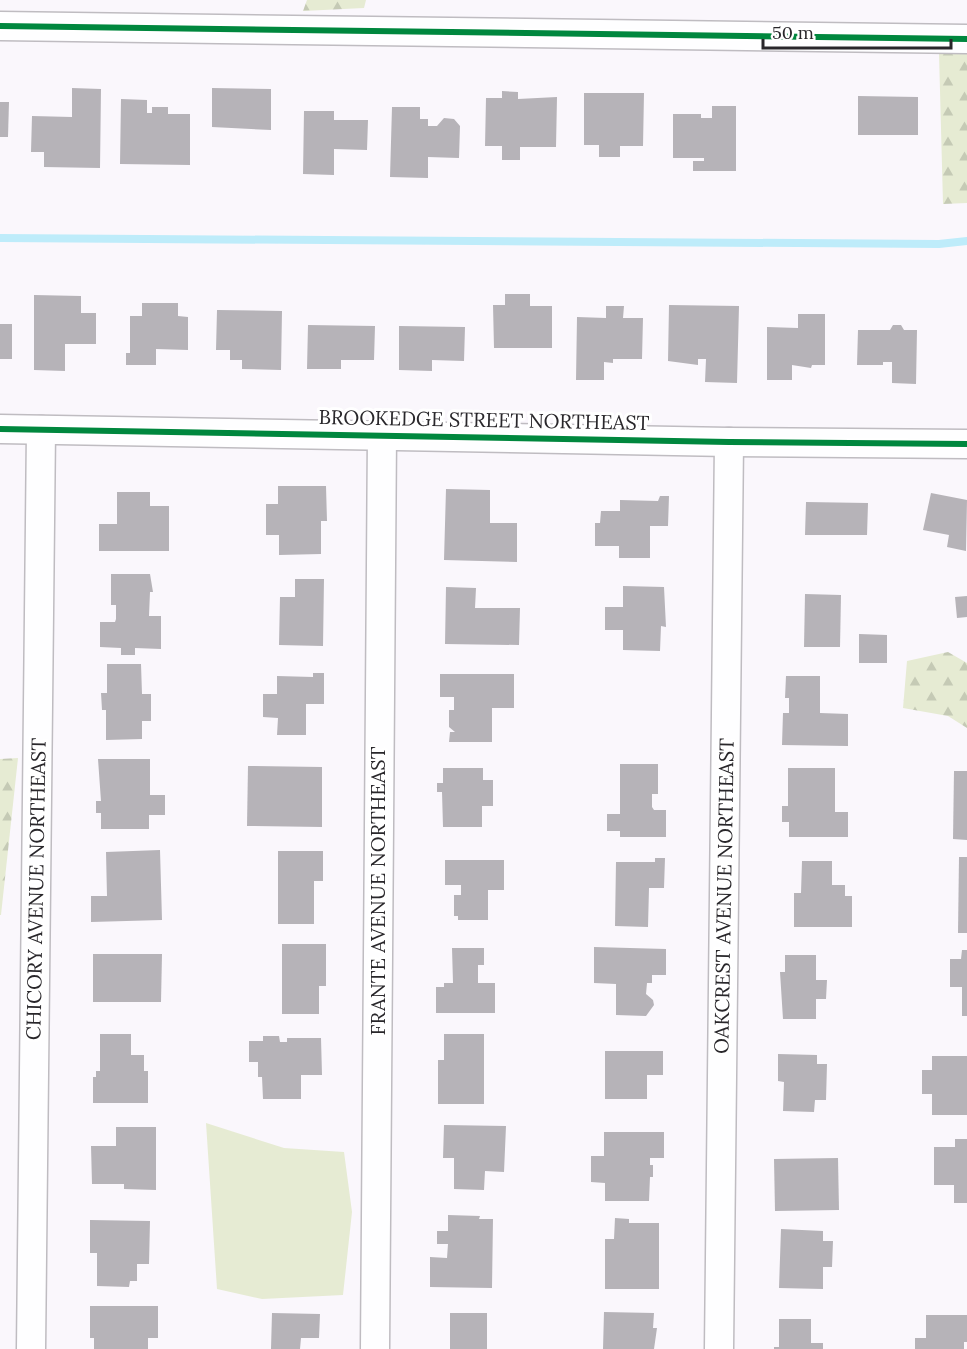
<svg xmlns="http://www.w3.org/2000/svg" width="967" height="1349" font-family="Lora,serif">
  <style>
    .green { fill: #e6ebd3 }
    .forest { fill: url(#forest-firs) }
    .lines { fill: none; stroke-linecap: round; stroke-linejoin: round }
    .stream { stroke: #beecfa; stroke-width: 8 }
    .building { fill: #b6b3b8 }
    .street-casing { stroke: #bfbcc1; stroke-width: 31 }
    .street { stroke: #fefeff; stroke-width: 28 }
    .cycleway-casing { stroke: #fff; stroke-width: 10 }
    .cycleway { stroke: #00873e; stroke-width: 6 }
    .labels { text-anchor: middle; stroke-width: 6; stroke-linejoin: round; paint-order: stroke }
    .street-label { font-size: 20px; fill: #29272b; stroke: #fff }
  </style>
  <defs>
    <pattern id="forest-firs" width="22" height="20" patternUnits="userSpaceOnUse" patternTransform="scale(1.5)"><rect width="22" height="20" fill="#e6ebd3"/><path d="M5 1l3.5 6h-7zM16 11l3.5 6h-7z" fill="#c5cab5"/></pattern>
  </defs>
  <rect width="100%" height="100%" fill="#faf7fc"/>
  <path class="green" d="M206 1123 284 1148 344 1152 352 1212 343 1295 262 1299 217 1289Z"/>
  <g class="forest">
    <path d="M307 0H366L364 8 303 11Z"/>
    <path d="M939 53 967 54V203L943 204Z"/>
    <path d="M948 652 967 663V728L948 716 903 708 907 661Z"/>
    <path d="M18 758 1 915H0V759Z"/>
  </g>
  <g class="lines">
    <path class="stream" d="M0 238 939 244 967 241"/>
  </g>
  <g class="building">
    <path d="M72 88 101 89 100 168 44 167V152H31L32 116 72 117Z"/>
    <path d="M212 88 271 89V130L212 127Z"/>
    <path d="M502 91 518 92V99L557 97 556 147H520V160H502V146H485L486 98H502Z"/>
    <path d="M584 93H644L643 146H620V157H599V145H584Z"/>
    <path d="M858 96 918 97V135H858Z"/>
    <path d="M121 99 147 100V113H152V107H168V114H190V165L120 164Z"/>
    <path d="M0 102H9L8 137H0Z"/>
    <path d="M712 106H736V171H693V161H704V158H673V114H701V118H712Z"/>
    <path d="M392 107H420V119H428V126H437L444 118 454 119 460 126 459 158 428 157V178L390 177Z"/>
    <path d="M304 111H334V120H368L367 150 334 149V175L303 174Z"/>
    <path d="M505 294H530V306H552V348H494L493 305H505Z"/>
    <path d="M34 295 81 296V313H96V344H65V371L34 370Z"/>
    <path d="M142 303H178V316L188 317V350L156 349V365H126V353H130V316H142Z"/>
    <path d="M669 305 739 306 737 383 705 382 706 359H698V365L668 361Z"/>
    <path d="M606 306H624L623 318H643L642 359H613V363L604 362V380H576L577 317 606 318Z"/>
    <path d="M217 310 282 311 281 370 242 369V360H230V350H216Z"/>
    <path d="M798 314H825V365H812L811 368 792 365V380H767V327L798 328Z"/>
    <rect x="0" y="324" width="12" height="35"/>
    <path d="M308 325 375 326 374 360H341V369H307Z"/>
    <path d="M893 325H901L904 330H917L916 384 892 383V362H883V365H857L858 330H890Z"/>
    <path d="M399 326 465 327 464 361 432 360V371L399 370Z"/>
    <path d="M278 486H326L327 521H321V554L279 555V535H266V504H278Z"/>
    <path d="M446 489 490 490V523H517V562L444 560Z"/>
    <path d="M117 492H150V506H169V551H99V524H117Z"/>
    <path d="M931 493 967 500 966 551 947 547 949 535 923 530Z"/>
    <path d="M660 496H669L668 526H650V558H619V546H595V523H600L601 511H620V500L658 501Z"/>
    <path d="M806 502 868 503 867 535H805Z"/>
    <path d="M111 574H150L153 592H150L149 616H161V649L135 648V655H121V648L100 647V622H115L116 619V605H111Z"/>
    <path d="M295 579H324L323 646 279 645 280 597H295Z"/>
    <path d="M623 586 664 587 666 627 661 626 660 651 623 650V630H605V607H623Z"/>
    <path d="M446 587 476 588 475 608H520L519 645 445 644Z"/>
    <path d="M805 594 841 595 840 647H804Z"/>
    <path d="M967 596V617L957 618 955 597Z"/>
    <path d="M859 634 887 635V663H859Z"/>
    <path d="M107 664H141L142 694H151V721H142V739L106 740V710H102L101 693H107Z"/>
    <path d="M313 673H324V704H306V735H277L278 718 263 717V694H277V676L313 677Z"/>
    <path d="M440 674H514V708H492V742H449L450 732H455L449 727V710H454V697H440Z"/>
    <path d="M786 676H820V713L848 714V746L782 745 783 713H789V698H785Z"/>
    <path d="M98 759H150V795H165V815H149V829H101V813H96V801H101Z"/>
    <path d="M620 764H658V794H652V807L654 810H666V837H620V831H607V814H620Z"/>
    <path d="M248 766 322 767V827L247 826Z"/>
    <path d="M443 768H483V780H493V806H482V827H443L442 792H437V783H443Z"/>
    <path d="M788 768H835V812H848V837H789V822H782V806H788Z"/>
    <path d="M954 771H967V840L953 839Z"/>
    <path d="M160 850 162 920 91 922V896H107L106 852Z"/>
    <path d="M278 851H323V881H314V924H278Z"/>
    <path d="M959 857H967V933H958Z"/>
    <path d="M655 858H665L664 888H649L648 927 615 926 616 862H655Z"/>
    <path d="M445 860H504V890H488V920H458V916H454V895H461V885H445Z"/>
    <path d="M802 861H832V885H845V896H852V927H794V893H801Z"/>
    <path d="M282 944H326V986H319V1014H282Z"/>
    <path d="M594 947 666 949V975H652V983H647L646 994 653 1000 654 1005 646 1016 616 1015V984L594 983Z"/>
    <path d="M452 948H484V965H478V983H495V1013H436V987H444V983H453Z"/>
    <path d="M962 950H967V1016H962V987H950V959H961Z"/>
    <path d="M93 954H162L161 1002H93Z"/>
    <path d="M785 955H816V980H827L826 999H816V1019H783L780 972H785Z"/>
    <path d="M100 1034H131V1055H144V1071H148V1103H93V1077H96V1071H100Z"/>
    <path d="M444 1034H484V1104H438V1060H444Z"/>
    <path d="M263 1036H279L280 1042H287V1038H321L322 1075H301V1099H263L262 1077H258V1062H249V1041H263Z"/>
    <path d="M605 1051H663V1075H647V1099H605Z"/>
    <path d="M778 1054 817 1055V1064H827L826 1100H815L814 1112 783 1111 784 1082 778 1081Z"/>
    <path d="M932 1056H967V1115H932V1094H922V1070H932Z"/>
    <path d="M444 1125 506 1126 504 1172 485 1171 484 1190 454 1189V1158H443Z"/>
    <path d="M116 1127H156V1190L124 1189V1184H92L91 1146H116Z"/>
    <path d="M604 1132H664V1158H650V1165H653V1177H650L649 1201H605V1183L591 1182V1156H604Z"/>
    <path d="M955 1139H967V1203H954V1185H934V1147H955Z"/>
    <path d="M838 1158 839 1210 775 1211 774 1159Z"/>
    <path d="M448 1215 480 1216 479 1219H493L492 1288 430 1287V1257L447 1258 448 1244H437V1231H448Z"/>
    <path d="M615 1218 629 1219V1223H659V1289H605V1239H614Z"/>
    <path d="M90 1220 150 1221 149 1264H137V1281H130L129 1287 97 1286V1253H90Z"/>
    <path d="M781 1229 823 1231V1241H833L832 1267H823V1289L779 1288Z"/>
    <path d="M90 1306H158V1338H148V1349H94V1338H90Z"/>
    <path d="M604 1312 654 1313 653 1328H657L654 1349H603Z"/>
    <path d="M272 1313 320 1314 319 1338H301L300 1349H271Z"/>
    <rect x="450" y="1313" width="37" height="36"/>
    <path d="M926 1315H967V1342H964V1349H915V1338H926Z"/>
    <path d="M779 1319H811V1343H823V1349H774V1347H779Z"/>
  </g>
  <g class="lines">
    <g class="street-casing">
      <g id="street">
        <path d="M0 26 967 39"/>
        <path d="M0 429 729 442 967 444"/>
        <path d="M31 1349 41 430"/>
        <path d="M375 1349 382 434"/>
        <path d="M719 1349 729 442"/>
      </g>
    </g>
    <use href="#street" class="street"/>
    <g class="cycleway-casing">
      <g id="cycleway">
        <path d="M0 26 967 39"/>
        <path d="M0 429 729 442 967 444"/>
      </g>
    </g>
    <use href="#cycleway" class="cycleway"/>
  </g>
  <g class="labels">
    <g class="street-label">
      <text transform="translate(484 420) rotate(1)" y="7">BROOKEDGE STREET NORTHEAST</text>
      <text transform="translate(36 889) rotate(-89)" y="7">CHICORY AVENUE NORTHEAST</text>
      <text transform="translate(378 891) rotate(-90)" y="7">FRANTE AVENUE NORTHEAST</text>
      <text transform="translate(724 896) rotate(-89)" y="7">OAKCREST AVENUE NORTHEAST</text>
    </g>
  </g>
  <path d="M763 39v9h188v-9" fill="none" stroke="#29272b" stroke-width="3"/>
  <text x="772" y="39" font-size="18" fill="#29272b" stroke="#ffffff" stroke-width="4.5" paint-order="stroke">50 m</text>
</svg>
